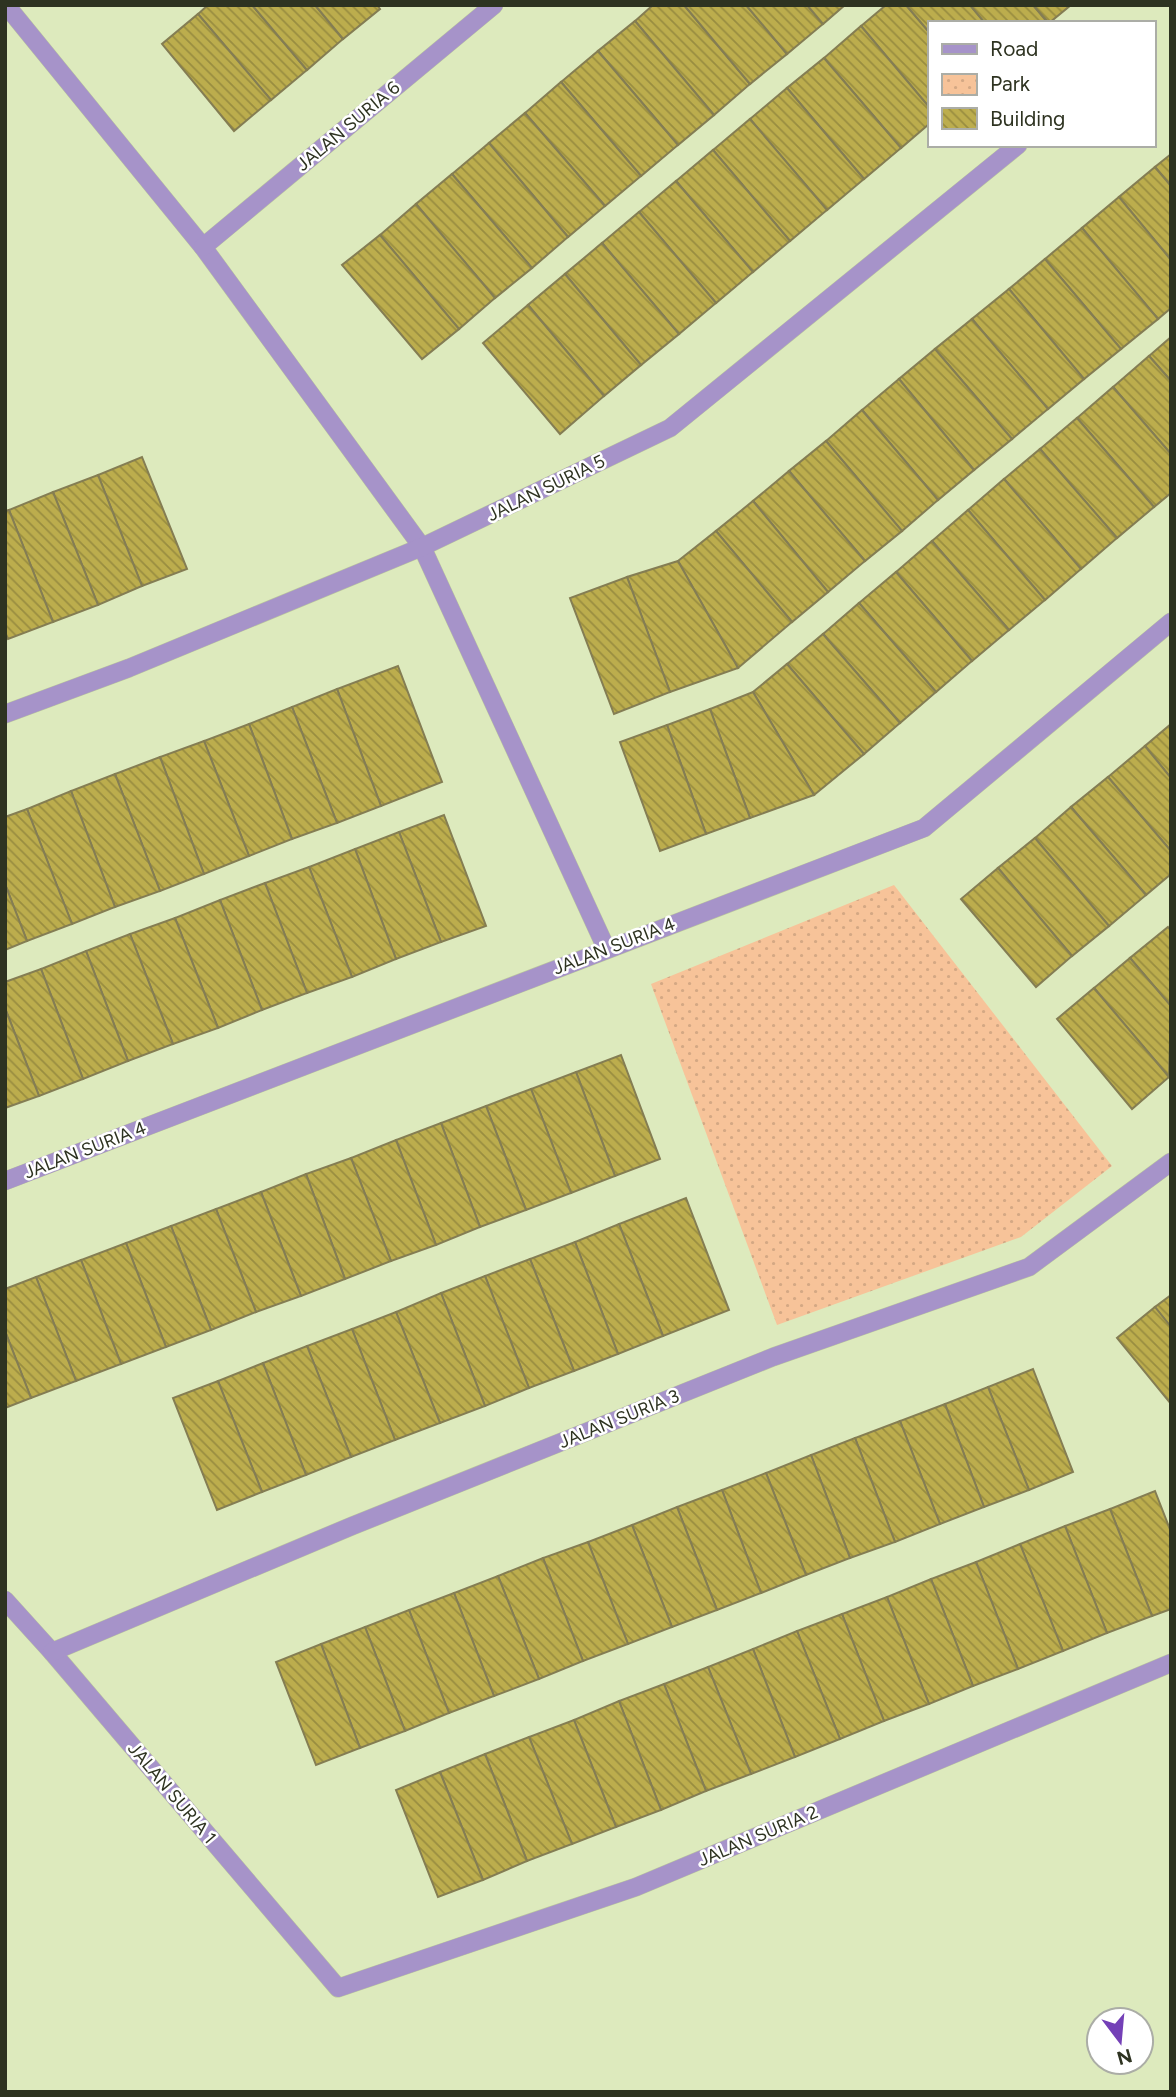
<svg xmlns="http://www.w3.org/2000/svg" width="1176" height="2097" font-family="Figtree,sans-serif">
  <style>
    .park { fill: url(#park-dots) }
    .building { fill: url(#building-back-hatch); stroke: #847d53; stroke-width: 2 }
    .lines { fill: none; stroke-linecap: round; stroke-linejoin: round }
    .street-casing { stroke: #bac59e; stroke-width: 19 }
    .street { stroke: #a693c9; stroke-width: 18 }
    .labels { text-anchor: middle; stroke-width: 5; stroke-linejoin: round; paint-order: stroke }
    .street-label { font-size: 18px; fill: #2e3321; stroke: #fff }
  </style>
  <defs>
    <pattern id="park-dots" width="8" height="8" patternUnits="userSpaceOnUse" patternTransform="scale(1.75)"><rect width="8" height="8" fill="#f7c399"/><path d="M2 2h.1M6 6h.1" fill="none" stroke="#d4a884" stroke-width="1.8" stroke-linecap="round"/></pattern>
    <pattern id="building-back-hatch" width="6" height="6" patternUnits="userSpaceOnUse" patternTransform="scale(1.75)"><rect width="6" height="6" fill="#bcad4d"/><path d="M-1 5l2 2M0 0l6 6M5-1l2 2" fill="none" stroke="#998d40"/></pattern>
  </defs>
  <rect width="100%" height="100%" fill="#ddeabd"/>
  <path class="park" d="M894 885 1112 1166 1021 1237 777 1325 651 984Z"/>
  <g class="building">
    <path d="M208 5H252L307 70 271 100 198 14Z"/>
    <path d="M252 5H315L343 39 307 70Z"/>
    <path d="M315 5H377L380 9 343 39Z"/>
    <path d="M653 5H684L750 84 714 115 635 21Z"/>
    <path d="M684 5H746L787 54 750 84Z"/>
    <path d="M746 5H807L823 24 787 54Z"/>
    <path d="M807 5H845L823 24Z"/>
    <path d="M886 5H906L929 32V107L861 26Z"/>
    <path d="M906 5H970L985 23H929V32Z"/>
    <path d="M970 5H1033L1048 23H985Z"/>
    <path d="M1033 5H1071L1049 23Z"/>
    <path d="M198 14 271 100 234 131 162 44Z"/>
    <path d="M635 21 714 115 678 145 598 51Z"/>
    <path d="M861 26 929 107V124L901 148 824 58Z"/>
    <path d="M598 51 678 145 641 176 561 82Z"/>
    <path d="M824 58 901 148 864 179 787 88Z"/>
    <path d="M561 82 641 176 605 206 525 113Z"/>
    <path d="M787 88 864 179 827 210 750 119Z"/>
    <path d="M525 113 605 206 568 237 489 143Z"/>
    <path d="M750 119 827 210 790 241 713 150Z"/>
    <path d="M489 143 568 237 532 268 452 174Z"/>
    <path d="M713 150 790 241 753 272 676 181Z"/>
    <path d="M1171 154V186L1155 167Z"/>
    <path d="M1155 167 1171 186V260L1119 197Z"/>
    <path d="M452 174 532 268 495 298 416 204Z"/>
    <path d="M676 181 753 272 716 303 639 212Z"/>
    <path d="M1119 197 1171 260V308L1158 319 1082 228Z"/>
    <path d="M416 204 495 298 459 329 380 235Z"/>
    <path d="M639 212 716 303 679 334 602 243Z"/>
    <path d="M1082 228 1158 319 1121 349 1045 259Z"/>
    <path d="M380 235 459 329 422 359 342 265Z"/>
    <path d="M602 243 679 334 641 365 565 274Z"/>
    <path d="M1045 259 1121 349 1084 379 1009 289Z"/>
    <path d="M565 274 641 365 604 396 528 305Z"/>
    <path d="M1009 289 1084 379 1048 409 972 319Z"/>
    <path d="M528 305 604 396 560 434 483 343Z"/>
    <path d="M972 319 1048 409 1012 439 935 349Z"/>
    <path d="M1171 337V381L1149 356Z"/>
    <path d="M935 349 1012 439 974 470 899 379Z"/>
    <path d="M1149 356 1171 381V454L1113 387Z"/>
    <path d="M899 379 974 470 938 500 862 410Z"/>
    <path d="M1113 387 1171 454V493L1154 507 1077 418Z"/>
    <path d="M862 410 938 500 902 531 826 441Z"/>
    <path d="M1077 418 1154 507 1117 538 1040 449Z"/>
    <path d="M826 441 902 531 865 561 789 471Z"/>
    <path d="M1040 449 1117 538 1081 569 1004 479Z"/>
    <path d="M142 457 187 569 142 586 98 475Z"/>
    <path d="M789 471 865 561 828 592 753 501Z"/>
    <path d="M98 475 142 586 98 605 53 492Z"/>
    <path d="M1004 479 1081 569 1045 600 968 510Z"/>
    <path d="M53 492 98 605 53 622 9 510Z"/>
    <path d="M753 501 828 592 792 622 716 531Z"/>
    <path d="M9 510 53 622 8 639 5 632V511Z"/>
    <path d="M968 510 1045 600 1009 630 932 541Z"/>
    <path d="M716 531 792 622 738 668 678 561Z"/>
    <path d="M932 541 1009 630 972 661 896 572Z"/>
    <path d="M678 561 738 668 670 692 627 577Z"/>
    <path d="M896 572 972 661 936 692 859 603Z"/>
    <path d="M627 577 670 692 614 714 570 598Z"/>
    <path d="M859 603 936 692 900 723 823 634Z"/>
    <path d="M823 634 900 723 864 754 787 664Z"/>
    <path d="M787 664 864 754 814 795 753 692Z"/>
    <path d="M398 666 442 782 381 806 337 689Z"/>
    <path d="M337 689 381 806 337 823 292 707Z"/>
    <path d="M753 692 814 795 750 818 710 709Z"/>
    <path d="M292 707 337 823 292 839 249 724Z"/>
    <path d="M710 709 750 818 706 834 667 725Z"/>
    <path d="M249 724 292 839 249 856 204 741Z"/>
    <path d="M1171 724V778L1145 746Z"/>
    <path d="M667 725 706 834 660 851 620 742Z"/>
    <path d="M204 741 249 856 204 874 160 757Z"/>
    <path d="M1145 746 1171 778V851L1108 777Z"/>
    <path d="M160 757 204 874 160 891 115 774Z"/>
    <path d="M115 774 160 891 115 907 71 791Z"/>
    <path d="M1108 777 1171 851V874L1146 895 1071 807Z"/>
    <path d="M71 791 115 907 72 924 27 809Z"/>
    <path d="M1071 807 1146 895 1109 926 1035 838Z"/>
    <path d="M27 809 72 924 27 941 5 884V817Z"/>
    <path d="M444 815 486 926 441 942 399 832Z"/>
    <path d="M399 832 441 942 396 959 355 849Z"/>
    <path d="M1035 838 1109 926 1072 956 998 868Z"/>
    <path d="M355 849 396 959 352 977 309 867Z"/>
    <path d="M309 867 352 977 307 993 265 883Z"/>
    <path d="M998 868 1072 956 1036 987 961 899Z"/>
    <path d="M265 883 307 993 262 1010 220 900Z"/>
    <path d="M5 884 27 941 5 950Z"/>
    <path d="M220 900 262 1010 218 1028 175 918Z"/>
    <path d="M175 918 218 1028 173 1044 130 934Z"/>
    <path d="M1168 927 1171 931V1006L1130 958Z"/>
    <path d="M130 934 173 1044 128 1061 86 951Z"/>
    <path d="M86 951 128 1061 83 1079 41 969Z"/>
    <path d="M1130 958 1171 1006 1169 1077 1094 988Z"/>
    <path d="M41 969 83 1079 39 1096 5 1008V982Z"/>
    <path d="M1094 988 1169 1077 1132 1109 1057 1019Z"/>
    <path d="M5 1008 39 1096 5 1108Z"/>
    <path d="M621 1055 660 1159 615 1176 576 1072Z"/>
    <path d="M576 1072 615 1176 571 1193 531 1089Z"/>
    <path d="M531 1089 571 1193 526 1210 486 1106Z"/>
    <path d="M486 1106 526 1210 480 1227 441 1123Z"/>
    <path d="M441 1123 480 1227 436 1245 396 1140Z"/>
    <path d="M396 1140 436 1245 391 1261 351 1158Z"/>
    <path d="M351 1158 391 1261 345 1279 306 1174Z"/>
    <path d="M306 1174 345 1279 301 1296 261 1192Z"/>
    <path d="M261 1192 301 1296 256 1312 216 1209Z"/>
    <path d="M686 1198 729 1310 663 1336 619 1224Z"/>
    <path d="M216 1209 256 1312 211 1330 171 1226Z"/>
    <path d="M619 1224 663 1336 618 1354 575 1242Z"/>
    <path d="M171 1226 211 1330 166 1347 126 1243Z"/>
    <path d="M575 1242 618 1354 574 1371 530 1259Z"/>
    <path d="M126 1243 166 1347 121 1364 81 1260Z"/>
    <path d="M530 1259 574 1371 529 1388 485 1276Z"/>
    <path d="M81 1260 121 1364 76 1381 36 1277Z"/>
    <path d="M485 1276 529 1388 485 1406 441 1293Z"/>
    <path d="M36 1277 76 1381 31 1398 5 1331V1289Z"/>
    <path d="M441 1293 485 1406 440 1423 396 1312Z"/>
    <path d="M1171 1295V1327L1155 1307Z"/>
    <path d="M1155 1307 1171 1327V1404L1117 1338Z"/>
    <path d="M396 1312 440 1423 395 1440 352 1329Z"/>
    <path d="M352 1329 395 1440 351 1457 307 1346Z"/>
    <path d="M5 1331 31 1398 5 1408Z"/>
    <path d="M307 1346 351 1457 306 1475 263 1363Z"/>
    <path d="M263 1363 306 1475 262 1492 218 1381Z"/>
    <path d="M1033 1369 1073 1472 1029 1490 988 1387Z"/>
    <path d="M218 1381 262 1492 217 1510 173 1398Z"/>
    <path d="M988 1387 1029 1490 984 1507 945 1404Z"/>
    <path d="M945 1404 984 1507 940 1524 900 1421Z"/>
    <path d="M900 1421 940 1524 895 1542 855 1438Z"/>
    <path d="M855 1438 895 1542 850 1558 811 1455Z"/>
    <path d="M811 1455 850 1558 806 1575 766 1473Z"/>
    <path d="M766 1473 806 1575 761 1593 722 1490Z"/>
    <path d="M722 1490 761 1593 717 1610 677 1507Z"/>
    <path d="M1155 1491 1171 1532V1609L1152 1616 1110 1509Z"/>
    <path d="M677 1507 717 1610 672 1627 632 1525Z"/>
    <path d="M1110 1509 1152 1616 1107 1633 1065 1526Z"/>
    <path d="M632 1525 672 1627 628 1644 588 1542Z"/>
    <path d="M1065 1526 1107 1633 1063 1651 1020 1544Z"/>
    <path d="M588 1542 628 1644 583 1661 543 1558Z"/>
    <path d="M1020 1544 1063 1651 1018 1669 976 1562Z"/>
    <path d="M543 1558 583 1661 539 1679 498 1576Z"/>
    <path d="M976 1562 1018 1669 973 1686 931 1579Z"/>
    <path d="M498 1576 539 1679 494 1696 454 1593Z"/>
    <path d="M931 1579 973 1686 929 1704 887 1597Z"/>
    <path d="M454 1593 494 1696 449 1713 409 1610Z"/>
    <path d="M887 1597 929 1704 884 1721 842 1614Z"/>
    <path d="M409 1610 449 1713 405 1731 365 1627Z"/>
    <path d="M842 1614 884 1721 840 1739 797 1631Z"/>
    <path d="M365 1627 405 1731 360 1748 321 1644Z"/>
    <path d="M797 1631 840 1739 795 1757 753 1649Z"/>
    <path d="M321 1644 360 1748 316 1765 276 1662Z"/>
    <path d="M753 1649 795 1757 751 1774 708 1667Z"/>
    <path d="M708 1667 751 1774 706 1791 664 1684Z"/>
    <path d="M664 1684 706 1791 661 1810 619 1701Z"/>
    <path d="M619 1701 661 1810 616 1827 574 1720Z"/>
    <path d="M574 1720 616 1827 572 1844 529 1737Z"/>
    <path d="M529 1737 572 1844 527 1861 485 1754Z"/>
    <path d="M485 1754 527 1861 483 1880 440 1772Z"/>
    <path d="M440 1772 483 1880 438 1897 396 1790Z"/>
  </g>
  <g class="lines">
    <g class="street-casing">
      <g id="street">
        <path d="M6 5 203 247 422 547 606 948"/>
        <path d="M203 247 494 5"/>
        <path d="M5 714 129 668 422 547 670 428 1018 145"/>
        <path d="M5 1181 924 828 1171 622"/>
        <path d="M5 1600 52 1652 338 1988 636 1887 1171 1663"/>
        <path d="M52 1652 352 1526 773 1357 1029 1267 1171 1162"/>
      </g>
    </g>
    <use href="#street" class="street"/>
  </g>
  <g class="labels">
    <g class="street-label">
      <text transform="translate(348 126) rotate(-40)" y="6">JALAN SURIA 6</text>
      <text transform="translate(546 488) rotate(-26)" y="6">JALAN SURIA 5</text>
      <text transform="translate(614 946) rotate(-21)" y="6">JALAN SURIA 4</text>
      <text transform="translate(85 1150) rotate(-21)" y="6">JALAN SURIA 4</text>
      <text transform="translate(619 1419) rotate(-22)" y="6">JALAN SURIA 3</text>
      <text transform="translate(172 1793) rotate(50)" y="6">JALAN SURIA 1</text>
      <text transform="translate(758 1836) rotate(-23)" y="6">JALAN SURIA 2</text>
    </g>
  </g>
  <rect width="1176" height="2097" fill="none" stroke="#2e3321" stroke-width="14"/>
  <rect x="928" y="21" width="228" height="126" fill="#ffffff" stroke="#abada6" stroke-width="2"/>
  <rect x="942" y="44" width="35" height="10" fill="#a693c9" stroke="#abada6" stroke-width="2"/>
  <text x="990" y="56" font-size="21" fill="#2e3321">Road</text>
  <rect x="942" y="74" width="35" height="21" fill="url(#park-dots)" stroke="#abada6" stroke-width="2"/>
  <text x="990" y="91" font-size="21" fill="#2e3321">Park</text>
  <rect x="942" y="108" width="35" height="21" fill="url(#building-back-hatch)" stroke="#abada6" stroke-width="2"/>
  <text x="990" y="126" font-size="21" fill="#2e3321">Building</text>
  <g transform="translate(1120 2041) rotate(164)"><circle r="33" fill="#ffffff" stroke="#abada6" stroke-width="2"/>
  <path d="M0-5L12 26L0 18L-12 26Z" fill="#7440b7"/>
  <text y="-10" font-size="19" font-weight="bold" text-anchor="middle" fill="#2e3321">N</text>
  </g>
</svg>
